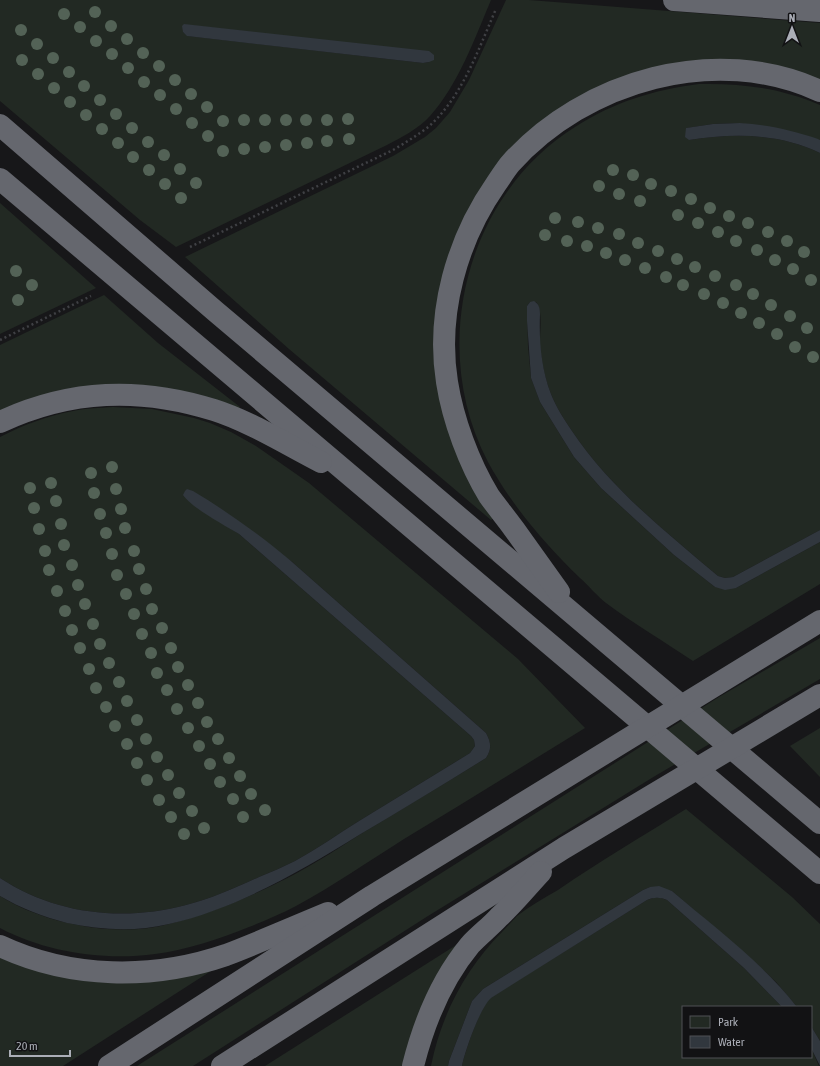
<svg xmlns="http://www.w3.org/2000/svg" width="820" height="1066" font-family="'Asap Condensed',sans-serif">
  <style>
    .green { fill: #222923; fill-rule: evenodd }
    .water { fill: #31373e }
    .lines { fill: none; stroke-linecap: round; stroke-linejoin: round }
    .path { stroke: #3f4044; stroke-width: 2.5; stroke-dasharray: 2 3; stroke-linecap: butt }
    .highway { stroke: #65676e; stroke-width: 22 }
    .tree { fill: #536256 }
  </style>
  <rect width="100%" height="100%" fill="#171719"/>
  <g class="green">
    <path d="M0 0H491C475 38 458 85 430 116 418 129 402 137 387 145L176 247 140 220 0 101ZM183 32 429 62 423 63 188 36Z"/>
    <path d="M506 0H529L820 23V80L697 62 516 146 436 330 495 517 491 520 289 349 185 257 393 156 425 137 436 128 450 112 469 80Z"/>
    <path d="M699 84C741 83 781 88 820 105V140L740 123 713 124 687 128 689 140C733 133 779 133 820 153V530L733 577 725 578 718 576C666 532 610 488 572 431 564 419 556 407 551 394 545 379 542 363 540 347 539 334 544 312 536 302H530L527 306 528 346 531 378 540 402 574 457 601 488 674 555 715 587 736 588 820 542V584L693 661C665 642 634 624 606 603 597 596 589 586 580 578 544 543 512 506 488 462 428 348 465 196 575 127 614 102 653 90 699 84Z"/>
    <path d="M0 203 96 288 0 334Z"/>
    <path d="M104 295 158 343 240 407 238 410 201 397 0 413V345Z"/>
    <path d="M113 407 152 409 194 418 210 423 231 432 256 446 309 483 518 659 585 728C525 765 465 802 404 839 369 861 333 886 296 906 281 914 264 921 249 927 219 939 187 950 155 954 104 961 45 952 0 928V896C44 924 117 938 169 924 213 913 257 894 297 873 319 861 339 848 359 835 401 810 444 784 486 758 492 749 491 742 486 733L291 561 186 499 205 512 239 534 471 736 474 740 475 746 470 753C433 776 396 798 359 821 338 834 317 849 295 861 283 867 271 872 259 877 235 888 211 899 186 905 122 922 55 914 0 878V437C23 425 47 416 73 411 86 408 100 408 113 407Z"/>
    <path d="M820 638V679L655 776 428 916 193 1066H137L719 697Z"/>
    <path d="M820 728V777L790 746Z"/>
    <path d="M686 809 792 897 820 924V1041L811 1026V1007H797L776 982 756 963 672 891 650 887 643 890 483 989 472 1001 449 1061 448 1066H431C441 1015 466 968 502 932 507 927 512 921 517 916 530 906 544 898 558 890 600 861 643 836 686 809Z"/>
    <path d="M653 898H661L667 900 744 968 782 1007H683V1057H811V1048L819 1066H462C465 1051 480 1008 490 998L647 900Z"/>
    <path d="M461 942 406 1066H265Z"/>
    <path d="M0 954 214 969 63 1066H0Z"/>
  </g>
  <g class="water">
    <path d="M184 24 429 51 434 55V60L429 62 423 63 187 36 183 32 182 26Z"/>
    <path d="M740 123C768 125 791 130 818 139L820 140V153C779 133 733 133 689 140L685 137 686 128 713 124Z"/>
    <path d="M534 301C539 304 540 308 540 314 539 341 541 368 551 394 556 407 564 419 572 431 610 488 666 532 718 576L725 578 733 577 820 530V542L736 588 725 590 715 587 674 555 601 488 574 457 540 402 531 378 527 321V306L530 302Z"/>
    <path d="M187 489 193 491C228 512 260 535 291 561L486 733C491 742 492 749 486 758 444 784 402 810 359 835 299 872 238 908 169 924 136 932 100 930 67 923 44 917 20 908 0 896V878C55 914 122 922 186 905 211 899 235 888 259 877 271 872 283 867 295 861 317 849 338 834 359 821 396 798 433 776 470 753L475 746 474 740 471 736 239 534C224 525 192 508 183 495L185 491Z"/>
    <path d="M659 886 672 891C714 927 763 963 797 1007H782L744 968 667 900C660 897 654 897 647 900L491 998C480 1008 465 1051 462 1066H448L449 1061 472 1001 483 989 643 890 650 887Z"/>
    <path d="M811 1026 820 1041V1066L811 1048Z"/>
  </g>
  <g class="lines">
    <g class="path">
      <path d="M190 247 393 150C405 143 416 136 427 128 462 98 478 50 496 9"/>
      <path d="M0 340 91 296"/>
    </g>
    <g class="highway">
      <path d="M674 0 820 11"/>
      <path d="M0 125 215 311 820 823"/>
      <path d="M0 179 820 873"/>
      <path d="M0 422C71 389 140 387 214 410 249 421 288 445 321 462"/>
      <path d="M559 592C544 571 529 550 514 529 506 518 497 507 489 496 469 463 453 420 447 382 436 313 457 240 496 184 501 177 505 170 510 164 585 80 716 43 820 91"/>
      <path d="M0 946C70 979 153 980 226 955 260 942 294 927 328 913"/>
      <path d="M109 1066 372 896 820 621"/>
      <path d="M222 1066 564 848 820 695"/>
      <path d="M413 1066C424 1022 441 980 470 945 479 935 490 927 499 917 514 903 527 887 541 872"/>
    </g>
  </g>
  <g class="tree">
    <circle cx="95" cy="12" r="6"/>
    <circle cx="64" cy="14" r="6"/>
    <circle cx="111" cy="26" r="6"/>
    <circle cx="80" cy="27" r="6"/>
    <circle cx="21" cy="30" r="6"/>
    <circle cx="127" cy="39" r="6"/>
    <circle cx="96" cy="41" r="6"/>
    <circle cx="37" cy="44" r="6"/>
    <circle cx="143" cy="53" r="6"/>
    <circle cx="112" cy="54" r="6"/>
    <circle cx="53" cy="58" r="6"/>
    <circle cx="22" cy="60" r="6"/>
    <circle cx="159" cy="66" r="6"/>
    <circle cx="128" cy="68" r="6"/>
    <circle cx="69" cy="72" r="6"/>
    <circle cx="38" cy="74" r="6"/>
    <circle cx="175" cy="80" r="6"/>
    <circle cx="144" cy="82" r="6"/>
    <circle cx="84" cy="86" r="6"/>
    <circle cx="54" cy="88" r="6"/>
    <circle cx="191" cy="94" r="6"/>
    <circle cx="160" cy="95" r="6"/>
    <circle cx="100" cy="100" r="6"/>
    <circle cx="70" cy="102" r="6"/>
    <circle cx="207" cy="107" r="6"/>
    <circle cx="176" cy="109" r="6"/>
    <circle cx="116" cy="114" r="6"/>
    <circle cx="86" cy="115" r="6"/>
    <circle cx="348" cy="119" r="6"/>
    <circle cx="244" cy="120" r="6"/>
    <circle cx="265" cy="120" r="6"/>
    <circle cx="286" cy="120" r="6"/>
    <circle cx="306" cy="120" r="6"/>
    <circle cx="327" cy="120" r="6"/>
    <circle cx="223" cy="121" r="6"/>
    <circle cx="192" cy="123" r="6"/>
    <circle cx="132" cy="128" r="6"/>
    <circle cx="102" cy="129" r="6"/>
    <circle cx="208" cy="136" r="6"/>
    <circle cx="349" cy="139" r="6"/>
    <circle cx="327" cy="141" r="6"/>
    <circle cx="148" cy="142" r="6"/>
    <circle cx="118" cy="143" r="6"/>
    <circle cx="307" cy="143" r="6"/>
    <circle cx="286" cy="145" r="6"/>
    <circle cx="265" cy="147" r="6"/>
    <circle cx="244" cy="149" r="6"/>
    <circle cx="223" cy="151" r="6"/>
    <circle cx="164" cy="155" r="6"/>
    <circle cx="133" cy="157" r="6"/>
    <circle cx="180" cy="169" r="6"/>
    <circle cx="149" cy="170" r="6"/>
    <circle cx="613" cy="170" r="6"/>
    <circle cx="633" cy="175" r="6"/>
    <circle cx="196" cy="183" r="6"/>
    <circle cx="165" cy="184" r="6"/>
    <circle cx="651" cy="184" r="6"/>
    <circle cx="599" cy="186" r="6"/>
    <circle cx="671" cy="191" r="6"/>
    <circle cx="619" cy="194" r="6"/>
    <circle cx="181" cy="198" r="6"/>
    <circle cx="691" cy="199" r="6"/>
    <circle cx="640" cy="201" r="6"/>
    <circle cx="710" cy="208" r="6"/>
    <circle cx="678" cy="215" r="6"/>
    <circle cx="729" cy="216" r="6"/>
    <circle cx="555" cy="218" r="6"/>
    <circle cx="578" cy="222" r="6"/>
    <circle cx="698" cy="223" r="6"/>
    <circle cx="748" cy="223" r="6"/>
    <circle cx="598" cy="228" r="6"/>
    <circle cx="718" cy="232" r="6"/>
    <circle cx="768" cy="232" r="6"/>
    <circle cx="619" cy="234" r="6"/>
    <circle cx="545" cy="235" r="6"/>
    <circle cx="567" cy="241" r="6"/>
    <circle cx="736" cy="241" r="6"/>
    <circle cx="787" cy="241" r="6"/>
    <circle cx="638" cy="243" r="6"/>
    <circle cx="587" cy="246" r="6"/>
    <circle cx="757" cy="250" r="6"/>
    <circle cx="658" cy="251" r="6"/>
    <circle cx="804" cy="252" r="6"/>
    <circle cx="606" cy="253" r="6"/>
    <circle cx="677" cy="259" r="6"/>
    <circle cx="625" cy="260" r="6"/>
    <circle cx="775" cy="260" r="6"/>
    <circle cx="695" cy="267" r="6"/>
    <circle cx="645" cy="268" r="6"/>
    <circle cx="793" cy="269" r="6"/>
    <circle cx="16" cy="271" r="6"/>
    <circle cx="715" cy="276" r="6"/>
    <circle cx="666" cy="277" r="6"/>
    <circle cx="811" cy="280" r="6"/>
    <circle cx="32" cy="285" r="6"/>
    <circle cx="683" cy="285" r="6"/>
    <circle cx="736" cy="285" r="6"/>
    <circle cx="704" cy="294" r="6"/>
    <circle cx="753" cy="294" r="6"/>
    <circle cx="18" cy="300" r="6"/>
    <circle cx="723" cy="303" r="6"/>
    <circle cx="771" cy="305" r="6"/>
    <circle cx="741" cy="313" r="6"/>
    <circle cx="790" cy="316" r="6"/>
    <circle cx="759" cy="323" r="6"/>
    <circle cx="807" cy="328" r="6"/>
    <circle cx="777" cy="334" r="6"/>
    <circle cx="795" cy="347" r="6"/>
    <circle cx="813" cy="357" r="6"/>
    <circle cx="112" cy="467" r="6"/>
    <circle cx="91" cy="473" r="6"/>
    <circle cx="51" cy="483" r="6"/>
    <circle cx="30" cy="488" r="6"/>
    <circle cx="116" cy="489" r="6"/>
    <circle cx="94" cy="493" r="6"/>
    <circle cx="56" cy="501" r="6"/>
    <circle cx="34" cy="508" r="6"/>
    <circle cx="121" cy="509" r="6"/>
    <circle cx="100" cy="514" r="6"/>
    <circle cx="61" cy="524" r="6"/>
    <circle cx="125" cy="528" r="6"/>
    <circle cx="39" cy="529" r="6"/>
    <circle cx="106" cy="533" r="6"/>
    <circle cx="64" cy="545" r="6"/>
    <circle cx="45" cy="551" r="6"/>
    <circle cx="134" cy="551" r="6"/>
    <circle cx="112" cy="554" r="6"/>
    <circle cx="72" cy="565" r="6"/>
    <circle cx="139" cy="569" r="6"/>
    <circle cx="49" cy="570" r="6"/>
    <circle cx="117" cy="575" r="6"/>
    <circle cx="78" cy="585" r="6"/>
    <circle cx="146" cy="589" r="6"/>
    <circle cx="57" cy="591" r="6"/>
    <circle cx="126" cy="594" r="6"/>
    <circle cx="85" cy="604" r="6"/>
    <circle cx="152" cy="609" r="6"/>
    <circle cx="65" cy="611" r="6"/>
    <circle cx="134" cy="614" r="6"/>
    <circle cx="93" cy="624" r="6"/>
    <circle cx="162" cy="628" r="6"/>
    <circle cx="72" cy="630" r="6"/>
    <circle cx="142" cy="634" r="6"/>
    <circle cx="100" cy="644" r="6"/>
    <circle cx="80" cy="648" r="6"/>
    <circle cx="171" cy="648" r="6"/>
    <circle cx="151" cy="653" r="6"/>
    <circle cx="109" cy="663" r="6"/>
    <circle cx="178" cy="667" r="6"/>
    <circle cx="89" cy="669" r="6"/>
    <circle cx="157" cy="673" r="6"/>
    <circle cx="119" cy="682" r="6"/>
    <circle cx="188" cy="685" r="6"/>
    <circle cx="96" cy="688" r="6"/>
    <circle cx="167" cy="690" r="6"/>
    <circle cx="127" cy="701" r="6"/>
    <circle cx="198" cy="703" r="6"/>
    <circle cx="106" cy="707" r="6"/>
    <circle cx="177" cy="709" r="6"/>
    <circle cx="137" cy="720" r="6"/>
    <circle cx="207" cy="722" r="6"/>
    <circle cx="115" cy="726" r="6"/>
    <circle cx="188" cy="728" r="6"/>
    <circle cx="146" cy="739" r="6"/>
    <circle cx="218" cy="739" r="6"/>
    <circle cx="127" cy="744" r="6"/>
    <circle cx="199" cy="746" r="6"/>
    <circle cx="157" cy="757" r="6"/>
    <circle cx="229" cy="758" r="6"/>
    <circle cx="137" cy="763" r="6"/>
    <circle cx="210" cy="764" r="6"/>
    <circle cx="168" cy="775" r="6"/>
    <circle cx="240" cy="776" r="6"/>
    <circle cx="147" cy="780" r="6"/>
    <circle cx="220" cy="782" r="6"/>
    <circle cx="179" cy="793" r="6"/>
    <circle cx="251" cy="794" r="6"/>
    <circle cx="233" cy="799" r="6"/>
    <circle cx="159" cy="800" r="6"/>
    <circle cx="265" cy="810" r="6"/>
    <circle cx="192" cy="811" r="6"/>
    <circle cx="171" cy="817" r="6"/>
    <circle cx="243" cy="817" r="6"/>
    <circle cx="204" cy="828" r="6"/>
    <circle cx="184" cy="834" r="6"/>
  </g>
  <rect x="682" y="1006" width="130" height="52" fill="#121214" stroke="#4f5055"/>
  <rect x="690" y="1016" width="20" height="12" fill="#222923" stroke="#4f5055"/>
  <text x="718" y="1026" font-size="12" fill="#abaeb7">Park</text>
  <rect x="690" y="1036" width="20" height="12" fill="#31373e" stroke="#4f5055"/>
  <text x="718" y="1046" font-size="12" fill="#abaeb7">Water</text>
  <g transform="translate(792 28)" stroke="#121214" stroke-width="3" paint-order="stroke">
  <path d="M0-3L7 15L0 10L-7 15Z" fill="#abaeb7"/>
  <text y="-6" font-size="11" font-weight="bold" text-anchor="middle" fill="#abaeb7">N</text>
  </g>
  <path d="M10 1050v6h60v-6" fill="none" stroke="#abaeb7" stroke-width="2"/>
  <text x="16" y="1050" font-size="12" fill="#abaeb7" stroke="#121214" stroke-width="3" paint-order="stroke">20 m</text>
</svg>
